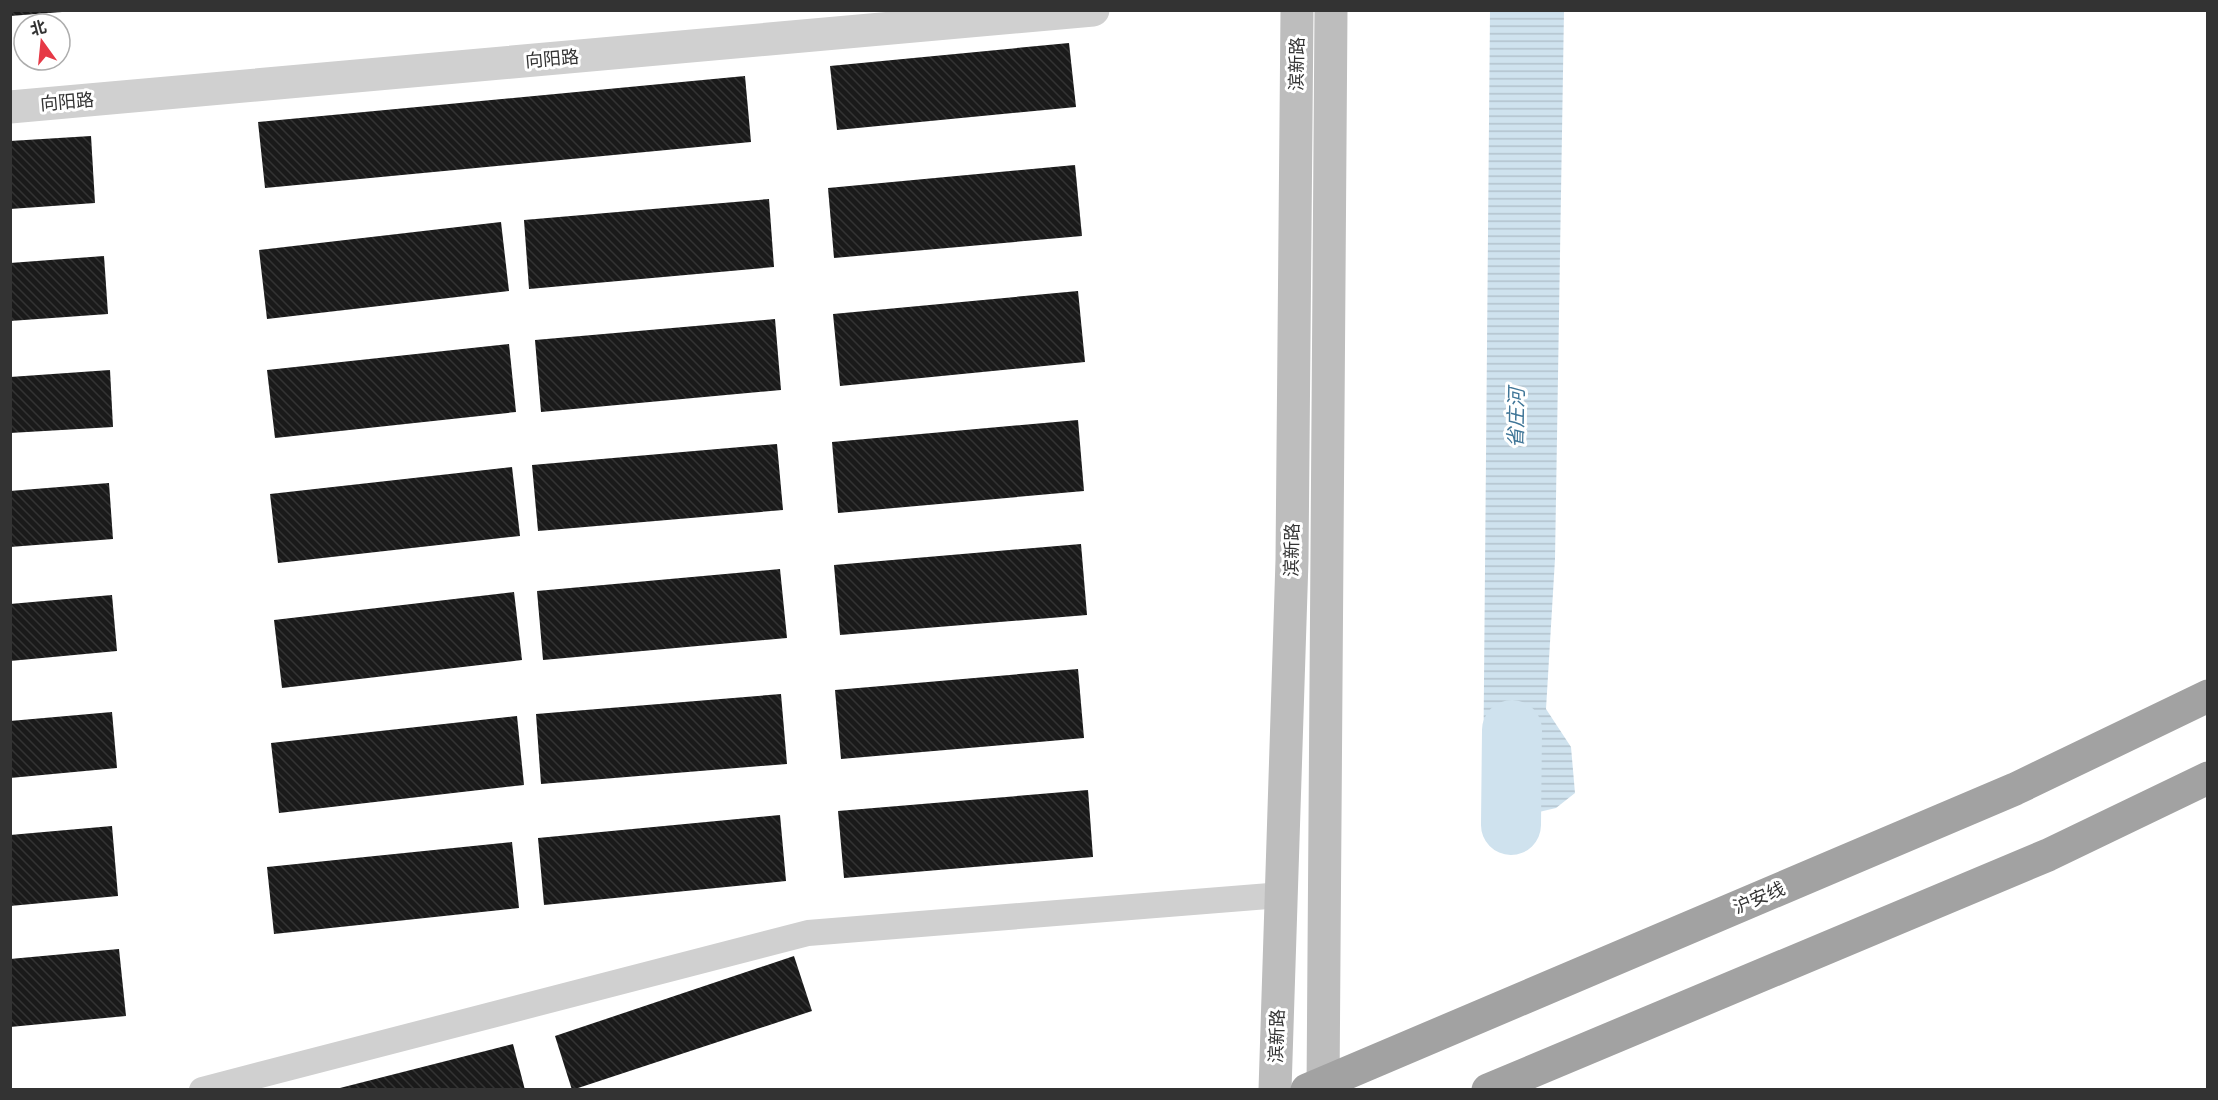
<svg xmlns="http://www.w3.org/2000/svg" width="2218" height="1100" font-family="Lato,'Noto Sans SC',sans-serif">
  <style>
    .water { fill: url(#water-rules) }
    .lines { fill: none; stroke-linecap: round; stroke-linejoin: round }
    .river { stroke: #cfe2ee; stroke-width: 60 }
    .building { fill: url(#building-back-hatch) }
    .minor { stroke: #d0d0d0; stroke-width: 26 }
    .tertiary { stroke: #d0d0d0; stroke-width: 33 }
    .secondary { stroke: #bdbdbd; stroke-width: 33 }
    .trunk { stroke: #a2a2a2; stroke-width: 33 }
    .labels { text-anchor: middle; stroke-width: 6; stroke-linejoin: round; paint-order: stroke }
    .street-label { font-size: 18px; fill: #333; stroke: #fff }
    .water-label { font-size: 20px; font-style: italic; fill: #3f7597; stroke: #fff }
  </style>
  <defs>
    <pattern id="water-rules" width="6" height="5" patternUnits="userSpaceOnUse" patternTransform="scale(1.5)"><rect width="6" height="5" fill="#cfe2ee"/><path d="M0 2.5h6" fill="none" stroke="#b2c2cd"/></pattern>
    <pattern id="building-back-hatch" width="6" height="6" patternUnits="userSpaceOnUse" patternTransform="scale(1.5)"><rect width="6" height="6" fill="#1a1a1a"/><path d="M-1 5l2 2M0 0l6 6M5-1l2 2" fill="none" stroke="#333"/></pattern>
  </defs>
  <rect width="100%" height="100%" fill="#fff"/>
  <path class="water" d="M1490 11H1564L1555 559 1546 709 1571 747 1575 793 1556 808 1518 817 1483 793Z"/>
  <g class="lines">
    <path class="river" d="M1511 825 1512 730"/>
  </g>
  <g class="building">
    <path d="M10 10H62V12L10 16Z"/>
    <path d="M1069 43 1076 107 837 130 830 66Z"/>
    <path d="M745 76 751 142 265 188 258 122Z"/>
    <path d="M91 136 95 203 10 209V141Z"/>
    <path d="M1075 165 1082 236 834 258 828 188Z"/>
    <path d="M769 199 774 267 529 289 524 220Z"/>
    <path d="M501 222 509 291 267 319 259 250Z"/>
    <path d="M104 256 108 314 10 321V263Z"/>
    <path d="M1078 291 1085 362 840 386 833 314Z"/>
    <path d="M775 319 781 390 541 412 535 340Z"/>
    <path d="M509 344 516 412 275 438 267 370Z"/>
    <path d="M110 370 113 427 10 433V377Z"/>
    <path d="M1078 420 1084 491 838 513 832 442Z"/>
    <path d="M777 444 783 510 538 531 532 465Z"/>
    <path d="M512 467 520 536 278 563 270 494Z"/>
    <path d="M109 483 113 539 10 547V491Z"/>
    <path d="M1081 544 1087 615 840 635 834 565Z"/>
    <path d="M780 569 787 638 543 660 537 591Z"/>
    <path d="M514 592 522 660 282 688 274 620Z"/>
    <path d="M112 595 117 651 10 661V604Z"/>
    <path d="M1078 669 1084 738 841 759 835 690Z"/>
    <path d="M781 694 787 764 541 784 536 714Z"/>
    <path d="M112 712 117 768 10 778V721Z"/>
    <path d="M517 716 524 785 279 813 271 743Z"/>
    <path d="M1088 790 1093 857 844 878 838 811Z"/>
    <path d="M780 815 786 881 544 905 538 838Z"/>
    <path d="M112 826 118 896 10 906V835Z"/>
    <path d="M512 842 519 908 274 934 267 867Z"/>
    <path d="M119 949 126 1016 10 1027V959Z"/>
    <path d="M794 956 812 1011 572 1090 555 1036Z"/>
    <path d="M513 1044 525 1090H336V1089Z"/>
  </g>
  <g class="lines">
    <path class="minor" d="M202 1090 808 933 1282 895"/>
    <path class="tertiary" d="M10 107 1093 10"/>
    <g class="secondary">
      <path d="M1275 1090 1292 560 1297 10"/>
      <path d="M1323 1090 1331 10"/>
    </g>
    <g class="trunk">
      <path d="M1307 1090 2015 789 2208 696"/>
      <path d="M1488 1090 2048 855 2208 778"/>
    </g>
  </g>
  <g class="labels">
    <g class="street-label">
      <text transform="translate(552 59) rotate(-5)" y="6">向阳路</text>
      <text transform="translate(1297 64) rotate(-89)" y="6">滨新路</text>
      <text transform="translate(67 102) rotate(-5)" y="6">向阳路</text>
      <text transform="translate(1292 550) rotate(-89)" y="6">滨新路</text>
      <text transform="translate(1759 898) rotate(-23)" y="6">沪安线</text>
      <text transform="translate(1277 1036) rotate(-88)" y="6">滨新路</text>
    </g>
    <g class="water-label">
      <text transform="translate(1516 418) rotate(-89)" y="7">省庄河</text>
    </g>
  </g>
  <rect width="2218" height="1100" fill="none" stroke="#333333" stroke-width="24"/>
  <g transform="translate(42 42) rotate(345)"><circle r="28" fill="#ffffff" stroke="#adadad" stroke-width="1.5"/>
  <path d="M0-4.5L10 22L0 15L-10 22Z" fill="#e63946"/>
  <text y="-9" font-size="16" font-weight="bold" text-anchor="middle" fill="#333333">北</text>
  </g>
</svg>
